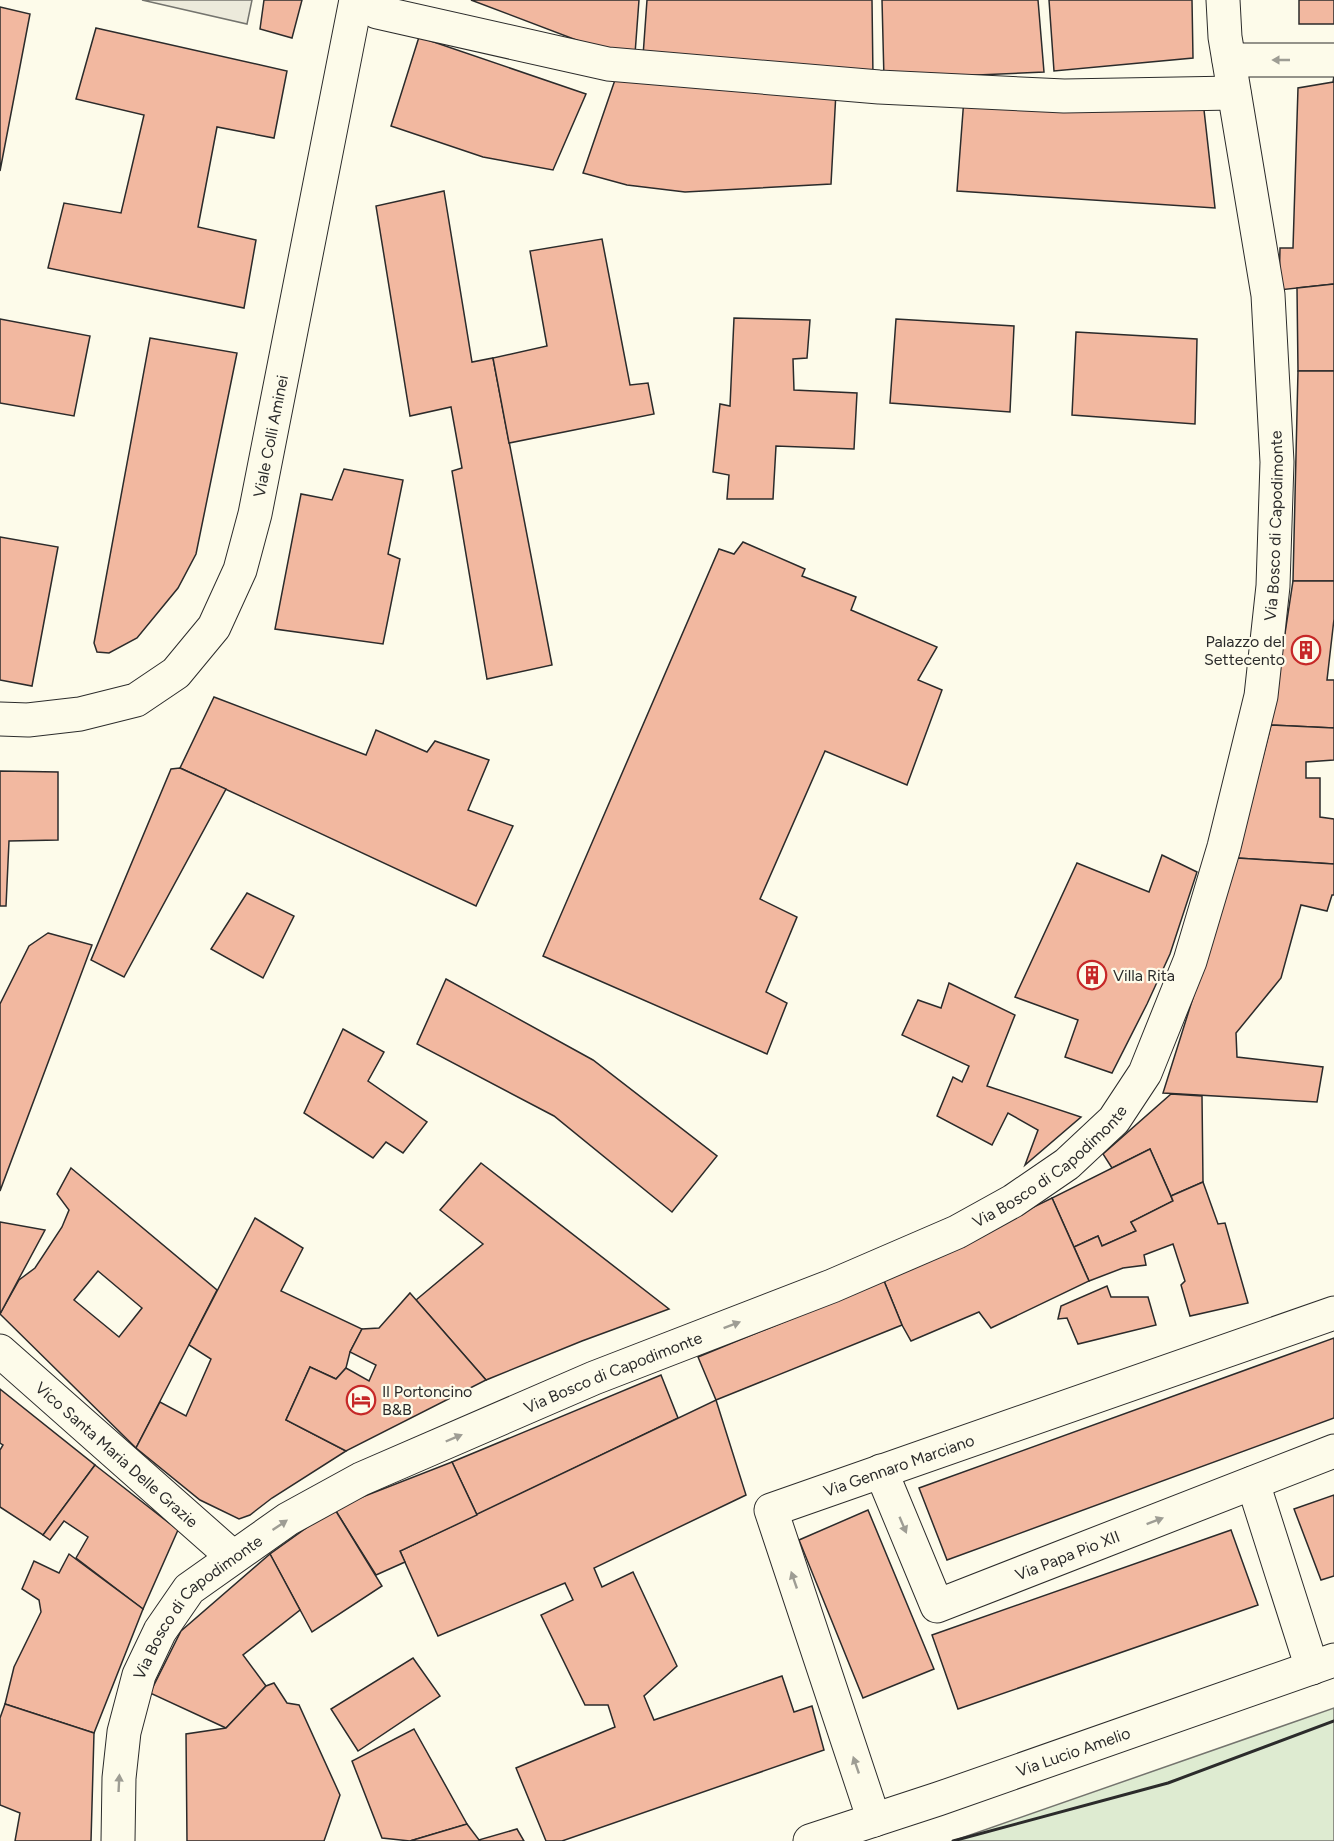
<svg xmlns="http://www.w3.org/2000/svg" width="1334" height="1841" font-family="Figtree,sans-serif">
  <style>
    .green { fill: #deebd1; stroke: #74746e; stroke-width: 1.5 }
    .parking { fill: #eceadb; stroke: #74746e; stroke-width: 1.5 }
    .building { fill: #f2b8a0; stroke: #2b2b2b; stroke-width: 1.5; fill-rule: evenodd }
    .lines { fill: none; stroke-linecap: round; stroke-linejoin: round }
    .minor-casing { stroke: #2b2b2b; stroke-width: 35 }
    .secondary-casing { stroke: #2b2b2b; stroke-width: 35 }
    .primary-casing { stroke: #2b2b2b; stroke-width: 35 }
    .minor { stroke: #fdfbea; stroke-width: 33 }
    .secondary { stroke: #fdfbea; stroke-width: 33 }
    .primary { stroke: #fdfbea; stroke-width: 33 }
    .wall { stroke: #2b2b2b; stroke-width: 3 }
    .oneway { fill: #9e9d94 }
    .labels { text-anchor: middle; stroke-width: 4.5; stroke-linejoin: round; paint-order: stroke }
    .street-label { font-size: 16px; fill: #2b2b2b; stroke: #fdfbea }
    .poi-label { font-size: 16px; fill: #2b2b2b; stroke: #fdfbea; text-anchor: start }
  </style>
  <rect width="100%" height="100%" fill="#fdfbea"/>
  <path class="green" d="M1334 1708V1841H953Z"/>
  <path class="parking" d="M142 0H252L247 24Z"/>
  <g class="building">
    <path d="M264 0H302L292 38 260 29Z"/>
    <path d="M471 0H639L635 54 600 49Z"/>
    <path d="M647 0H872L873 78 643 56Z"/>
    <path d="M882 0H1038L1044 72 884 79Z"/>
    <path d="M1049 0H1192L1193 58 1054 71Z"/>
    <rect x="1299" y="0" width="35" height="24"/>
    <path d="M0 7 30 14 0 171Z"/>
    <path d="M96 28 287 71 274 138 217 127 198 227 256 240 244 308 48 268 64 203 121 213 144 115 76 99Z"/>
    <path d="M419 37 586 94 553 170 483 157 391 126Z"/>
    <path d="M617 74 836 92 831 184 685 192 627 185 583 173Z"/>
    <path d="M1334 76V284L1279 290 1280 248H1293L1298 88 1333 82Z"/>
    <path d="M964 98 1204 110 1215 208 957 191Z"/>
    <path d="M444 191 472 362 493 358 552 665 487 679 452 471 462 468 451 407 410 416 376 206Z"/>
    <path d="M602 239 630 385 648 383 654 414 509 443 493 358 547 346 530 251Z"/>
    <path d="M1334 284V371H1298L1297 288Z"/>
    <path d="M734 318 810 320 807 358 793 359 794 390 857 393 854 449 776 446 773 499H727L729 475 713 472 720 404 730 406Z"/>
    <path d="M0 319 90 336 74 416 0 403Z"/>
    <path d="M896 319 1014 326 1010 412 890 403Z"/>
    <path d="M1076 332 1197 339 1195 424 1072 415Z"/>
    <path d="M150 338 237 353 196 554 178 588 137 638 109 653 97 652 94 643Z"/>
    <path d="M1298 371H1334V581H1293Z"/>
    <path d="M344 469 403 480 388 554 400 559 383 644 275 629 301 494 332 500Z"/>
    <path d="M0 537 58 547 32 686 0 680Z"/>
    <path d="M743 542 805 569 802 576 856 597 851 610 937 647 918 680 942 690 907 785 825 751 760 899 797 917 766 992 787 1003 767 1054 543 956 719 549 734 554Z"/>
    <path d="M1293 581H1334V619L1327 680H1334V728L1271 725Z"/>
    <path d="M214 697 366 755 376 730 427 752 435 741 489 760 468 810 513 826 476 906 180 768Z"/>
    <path d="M1271 725 1334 728V760L1306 762V778H1320V817L1334 819V864L1237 858Z"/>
    <path d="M180 768 226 789 124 977 91 960 171 769Z"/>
    <path d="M0 771 58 772V840L9 841 6 906H0Z"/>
    <path d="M1162 855 1197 872 1170 954 1147 1004 1112 1073 1065 1057 1078 1020 1015 997 1077 863 1149 892Z"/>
    <path d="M1237 858 1334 864V895H1332L1327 911 1301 905 1281 978 1236 1033 1237 1057 1323 1067 1317 1102 1163 1093Z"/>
    <path d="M247 893 294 916 263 978 211 949Z"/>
    <path d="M48 933 92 945 0 1191V1004L29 946Z"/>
    <path d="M446 979 593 1060 717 1156 672 1212 554 1116 417 1044Z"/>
    <path d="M949 983 1015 1015 987 1086 1081 1117 1025 1165 1038 1130 1008 1113 992 1145 937 1116 953 1077 962 1082 969 1066 902 1035 918 1000 941 1008Z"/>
    <path d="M343 1029 384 1052 368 1081 427 1122 403 1153 386 1142 373 1158 304 1113Z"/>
    <path d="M1171 1094 1202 1096 1203 1182 1171 1196 1150 1149 1112 1168 1103 1154Z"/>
    <path d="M1150 1149 1173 1201 1131 1222 1136 1231 1102 1246 1098 1236 1074 1247 1052 1198Z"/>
    <path d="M481 1163 669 1309 582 1341 486 1380 416 1300 483 1244 440 1210Z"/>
    <path d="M71 1168 217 1290 136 1448 0 1314 19 1280 35 1268 62 1227 69 1210 57 1194ZM98 1271 142 1308 119 1337 74 1300Z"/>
    <path d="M1203 1182 1218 1224 1225 1223 1248 1303 1190 1316 1181 1285 1185 1281 1173 1244 1144 1255 1146 1265 1123 1268 1089 1281 1074 1247 1098 1236 1102 1246 1136 1231 1131 1222 1173 1201 1171 1196Z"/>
    <path d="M1052 1198 1089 1281 991 1328 979 1312 911 1341 902 1325 884 1281Z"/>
    <path d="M255 1218 303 1248 281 1291 362 1329 350 1352 346 1368 336 1379 310 1367 286 1420 346 1451 272 1498 250 1515 239 1519 200 1500 136 1448 160 1402 186 1416 211 1359 189 1345Z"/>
    <path d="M0 1222 45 1230 0 1314Z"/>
    <path d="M884 1281 902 1325 716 1400 698 1357Z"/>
    <path d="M1107 1286 1111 1297H1148L1156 1325 1078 1344 1067 1318 1058 1319 1061 1306Z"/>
    <path d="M410 1293 486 1380 346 1451 286 1420 310 1367 336 1379 346 1368 369 1381 376 1365 350 1352 362 1329 379 1328Z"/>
    <path d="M1334 1338V1418L947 1560 919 1488Z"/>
    <path d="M661 1375 678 1418 477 1515 452 1462Z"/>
    <path d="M0 1389 95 1465 43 1535 0 1507V1450L3 1445 0 1443Z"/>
    <path d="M716 1400 746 1495 594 1568 602 1587 633 1572 677 1666 644 1696 654 1720 782 1676 794 1712 812 1706 824 1750 562 1841H546L516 1768 615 1727 608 1705H585L541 1615 573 1600 565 1583 438 1636 400 1551Z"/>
    <path d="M452 1462 477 1515 400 1551 405 1562 376 1575 334 1508Z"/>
    <path d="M95 1465 178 1530 143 1609 76 1558 88 1537 64 1521 50 1540 43 1535Z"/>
    <path d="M1334 1495V1576L1321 1580 1294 1509Z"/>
    <path d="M334 1508 382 1586 312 1632 270 1554Z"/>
    <path d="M868 1510 934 1669 863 1698 799 1540Z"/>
    <path d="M1231 1530 1258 1605 958 1709 932 1635Z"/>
    <path d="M69 1554 143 1609 94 1733 5 1704 14 1667 41 1612 39 1600 22 1589 34 1561 59 1573Z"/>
    <path d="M270 1554 300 1610 243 1655 266 1686 226 1728 150 1693 181 1631Z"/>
    <path d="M413 1658 440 1696 358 1751 331 1709Z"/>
    <path d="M274 1683 287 1703 299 1705 340 1795 324 1841H187L186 1734 226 1728 266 1686Z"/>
    <path d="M5 1704 94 1733 91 1841H15L20 1813 0 1805V1718Z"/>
    <path d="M414 1729 467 1824 410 1841 382 1838 352 1761Z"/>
    <path d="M467 1824 479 1840 517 1829 524 1841H410Z"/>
  </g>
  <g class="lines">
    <g class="minor-casing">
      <g id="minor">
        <path d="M377 12 608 64 879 87 1064 96 1234 93"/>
        <path d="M1229 60H1334"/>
        <path id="s1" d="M0 1351 233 1557"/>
        <path id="s2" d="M881 1471 937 1606 1334 1451"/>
        <path d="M1253 1483 1312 1668"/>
        <path id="s3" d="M874 1820 771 1510 1334 1313"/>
        <path id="s4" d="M118 1841 119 1778 124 1732 139 1675 160 1631 189 1589 288 1519 361 1479 594 1378 832 1286 957 1232 1013 1201 1067 1164 1114 1120 1145 1073 1190 961 1224 847 1261 696 1273 586 1277 462 1268 295 1225 37 1223 0"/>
      </g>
    </g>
    <g class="secondary-casing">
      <g id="secondary">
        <path id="s5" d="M0 719 28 720 80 714 136 700 176 673 214 627 240 570 255 514 356 0"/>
      </g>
    </g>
    <g class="primary-casing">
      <g id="primary">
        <path id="s6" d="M810 1841 938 1799 1334 1660"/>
      </g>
    </g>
    <use href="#minor" class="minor"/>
    <use href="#secondary" class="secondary"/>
    <use href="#primary" class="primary"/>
    <path class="wall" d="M953 1841 1168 1783 1334 1721"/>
  </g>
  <defs><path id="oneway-solid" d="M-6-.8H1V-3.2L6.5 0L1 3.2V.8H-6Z" transform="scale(1.5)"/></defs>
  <g class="oneway">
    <use href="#oneway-solid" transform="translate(1281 60) rotate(180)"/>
    <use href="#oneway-solid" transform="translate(732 1325) rotate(-21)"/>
    <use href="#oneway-solid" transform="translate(454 1438) rotate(-23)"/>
    <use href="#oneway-solid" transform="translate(1155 1521) rotate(-21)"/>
    <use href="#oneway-solid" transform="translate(280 1525) rotate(-34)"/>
    <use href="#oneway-solid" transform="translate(903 1525) rotate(67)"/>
    <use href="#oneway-solid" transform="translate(794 1580) rotate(-109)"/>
    <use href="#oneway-solid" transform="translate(856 1765) rotate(-109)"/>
    <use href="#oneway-solid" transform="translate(119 1783) rotate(-87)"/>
  </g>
  <defs>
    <g id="building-ring" transform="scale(1.5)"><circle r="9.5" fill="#fdfbea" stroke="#c62828" stroke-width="1.5"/><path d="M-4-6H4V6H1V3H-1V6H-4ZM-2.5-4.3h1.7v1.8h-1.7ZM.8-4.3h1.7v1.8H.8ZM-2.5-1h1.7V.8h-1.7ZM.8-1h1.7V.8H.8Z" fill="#c62828"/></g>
    <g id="hotel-ring" transform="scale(1.5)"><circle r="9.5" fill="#fdfbea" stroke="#c62828" stroke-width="1.5"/><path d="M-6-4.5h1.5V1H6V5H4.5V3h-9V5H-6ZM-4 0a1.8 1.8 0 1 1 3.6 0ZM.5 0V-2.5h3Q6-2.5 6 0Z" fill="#c62828"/></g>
  </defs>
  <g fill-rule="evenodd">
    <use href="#building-ring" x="1306" y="650"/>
    <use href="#building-ring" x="1092" y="975"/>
    <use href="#hotel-ring" x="361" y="1400"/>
  </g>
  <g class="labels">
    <g class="street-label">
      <text dy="6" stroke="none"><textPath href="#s5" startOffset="446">Viale Colli Aminei</textPath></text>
      <text dy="6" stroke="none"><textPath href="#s4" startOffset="1934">Via Bosco di Capodimonte</textPath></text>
      <text dy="6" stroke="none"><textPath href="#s4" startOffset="1232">Via Bosco di Capodimonte</textPath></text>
      <text dy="6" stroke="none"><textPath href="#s4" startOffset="746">Via Bosco di Capodimonte</textPath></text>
      <text dy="6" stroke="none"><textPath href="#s1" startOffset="156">Vico Santa Maria Delle Grazie</textPath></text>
      <text dy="6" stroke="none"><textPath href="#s3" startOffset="462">Via Gennaro Marciano</textPath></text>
      <text dy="6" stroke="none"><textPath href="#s2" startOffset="286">Via Papa Pio XII</textPath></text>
      <text dy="6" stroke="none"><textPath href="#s4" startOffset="260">Via Bosco di Capodimonte</textPath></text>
      <text dy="6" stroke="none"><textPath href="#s6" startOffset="278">Via Lucio Amelio</textPath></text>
    </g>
    <g class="poi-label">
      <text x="1285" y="647" text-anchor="end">Palazzo del<tspan x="1285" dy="18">Settecento</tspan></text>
      <text x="1113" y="981">Villa Rita</text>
      <text x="382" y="1397">Il Portoncino<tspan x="382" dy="18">B&amp;B</tspan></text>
    </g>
  </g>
</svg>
